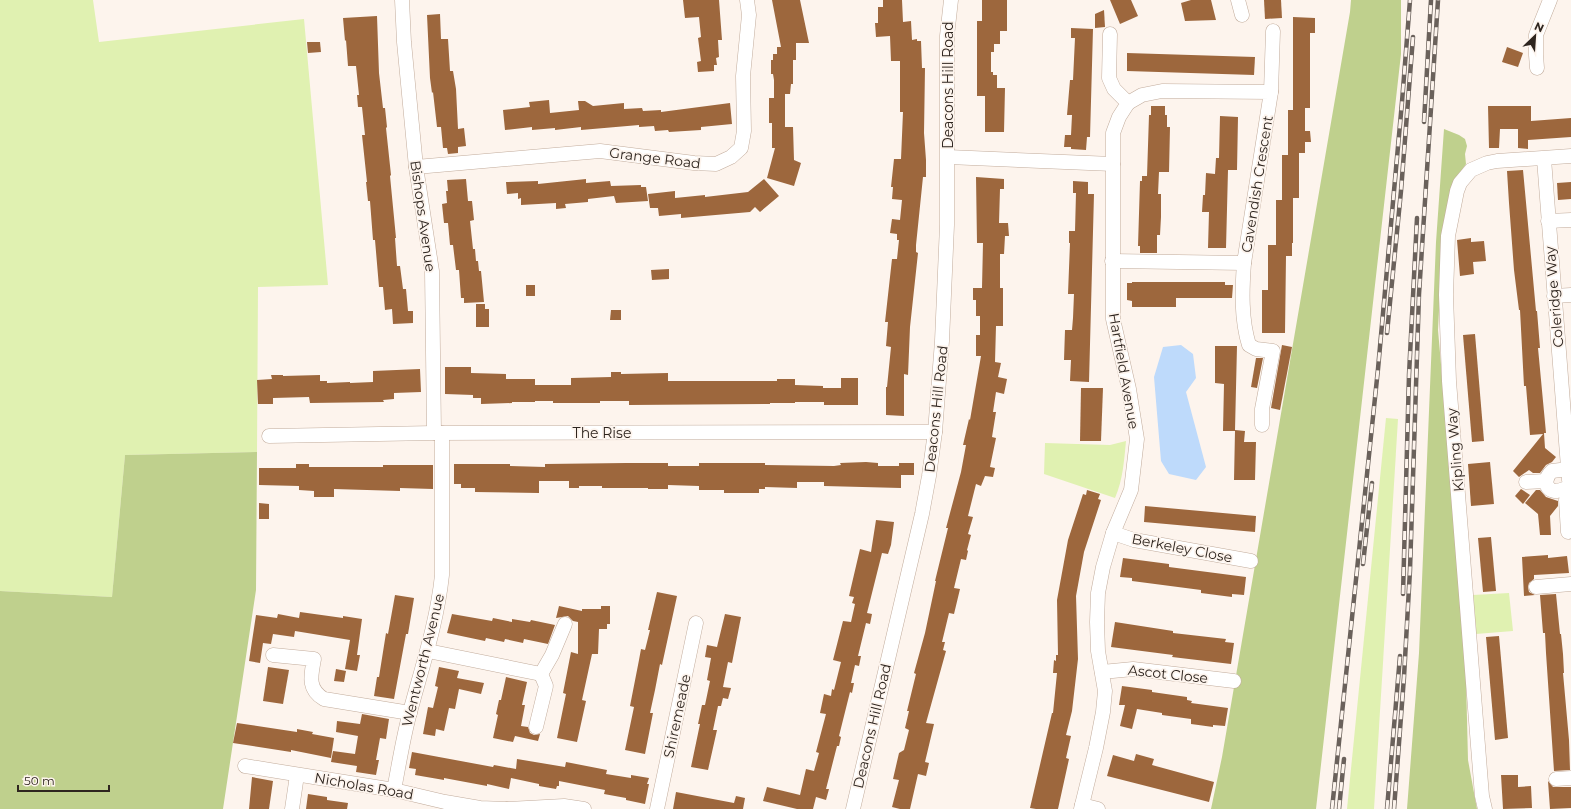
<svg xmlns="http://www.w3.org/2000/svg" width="1571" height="809" font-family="Montserrat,sans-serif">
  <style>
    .green { fill: #e0f1b1 }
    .forest { fill: #bfd08d }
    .water { fill: #bedafb }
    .building { fill: #9d673d }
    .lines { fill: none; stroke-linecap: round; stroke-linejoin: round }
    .minor-casing { stroke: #c2ac9c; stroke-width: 15 }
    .minor { stroke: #fff; stroke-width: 14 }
    .rail-casing { stroke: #6a615b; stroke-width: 4.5 }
    .rail { stroke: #fdf4ed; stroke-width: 3; stroke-dasharray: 9; stroke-linecap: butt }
    .labels { text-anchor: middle; stroke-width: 3.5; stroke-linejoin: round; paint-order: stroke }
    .street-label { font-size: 14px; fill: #2e251f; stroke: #fdf4ed }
  </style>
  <rect width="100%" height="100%" fill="#fdf4ed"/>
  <g class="green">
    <path d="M0 0H93L99 42 304 19 328 285 258 287 257 452 125 455 112 597 0 591Z"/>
    <path d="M1386 418 1398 419 1374 809H1347Z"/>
    <path d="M1126 441C1124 461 1123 479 1115 498L1044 474 1045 443 1110 445Z"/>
    <path d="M1509 593 1513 631 1476 634 1473 595Z"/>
  </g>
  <g class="forest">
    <path d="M1351 0H1401V54L1316 809H1211L1222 757 1350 12Z"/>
    <path d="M1444 129 1459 135 1465 139 1467 146 1465 154 1466 164 1453 183 1443 233 1438 330 1465 639 1468 760 1477 809H1407L1419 653 1436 242Z"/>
    <path d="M257 452 256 590 223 809H0V591L112 597 125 455Z"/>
  </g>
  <path class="water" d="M1181 345 1193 354 1196 378 1186 392 1206 467 1196 480 1169 474 1161 461 1154 377 1163 347Z"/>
  <g class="building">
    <path d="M683 0H719L722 40H718L719 57 716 58 717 65H714V71L698 72 697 62 701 61 698 38 701 37 699 17 685 18Z"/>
    <path d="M772 0H800L809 43H796V60H793V84H791L790 94H785V127H793L794 160 801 163 794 186 767 178 775 148H772V123H769V98H774V80L773 74H771V60H773V54H777V47H781Z"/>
    <path d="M883 0H902L903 22 911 21 912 40 917 39V41H921L922 68H925L924 133 926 160V177H923L916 245V252L918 253 910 327 908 375 904 374V416L886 415V387H887L891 347 886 346 888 322H885L892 259H897L899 240H897V234L890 233 892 219 900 220 902 200 892 199 893 187H891L894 159H901L903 112H900V61H891L890 36 876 37 875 23H878V7H883Z"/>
    <path d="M982 0H1007V31H1000V44H994V52H991V72H993V75H997V88H1005L1004 132H985V96H977V21H982Z"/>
    <path d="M1110 0H1131L1138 16 1120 24Z"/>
    <path d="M1191 0H1211L1216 20 1185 21 1181 3Z"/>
    <path d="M1264 0H1281L1282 18 1265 19Z"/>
    <path d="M1104 10 1105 27 1095 28V14Z"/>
    <path d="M440 14 441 39H448L450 71H453L456 89 458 129 464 128 466 146 458 147V153L448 154 447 148H443L441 127H437L433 92 432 93 430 78 427 15Z"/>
    <path d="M377 16 379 73 383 108H385L387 127 386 128 391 175 390 176 396 238H395L397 266H400L403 289H406L408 311H413V323L393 324 392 309 385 310 383 287H379L375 240H373L370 201H368L366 182H367L362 135H365L362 107H358L357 95H359L356 66H348L346 40 345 41 343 18Z"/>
    <path d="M1293 17 1315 18V33H1310V108H1305V131H1310L1311 142H1305V153H1299V198H1293V243H1292V256H1286L1285 333H1262V290H1268V245H1276V200H1282V155H1288V110H1293Z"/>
    <path d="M1071 28 1093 29 1090 137H1087L1086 150 1071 149V147H1064L1065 135H1071L1072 115H1067L1070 80H1073L1075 38H1071Z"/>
    <path d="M307 42H320L321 52 308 53Z"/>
    <path d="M1507 47 1523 53 1518 67 1502 62Z"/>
    <path d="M1127 53 1255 57 1254 75 1127 71Z"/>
    <path d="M549 100 550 113 579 110 578 101H585L593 106 624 103V109L642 108 643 111 661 110V112L730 103 732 124 701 127V130L669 132 668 130 655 131 654 126 639 127V125L581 130V127L555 130V128L532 130V127L505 130 503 110 530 107 529 102Z"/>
    <path d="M1151 106H1165V115H1167V127H1170L1169 172H1159L1158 194H1161V217L1160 235H1157V253H1140V246H1138L1140 181H1142V176H1147L1149 115H1151Z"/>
    <path d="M1488 106H1531V121L1571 118V137L1528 140V149L1518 148V129H1500L1499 148H1489Z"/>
    <path d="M1220 116 1238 117 1237 170H1228L1226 248H1208L1209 212H1202L1203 195H1205L1206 173 1215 174 1216 158H1219Z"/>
    <path d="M1523 170 1536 311H1537L1540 348H1538L1546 433H1544L1545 448 1556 457 1552 462 1546 465 1540 473H1533L1529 470 1519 477 1513 471 1543 434 1530 435 1526 386H1524L1520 310H1519L1514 270 1509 203 1507 171Z"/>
    <path d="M976 177 1004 179V189H1000L999 223H1008L1009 236H1005L1004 254H1000V288H1003V326H996L995 362 1001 363 998 377 1007 379 1004 394 996 392 993 412H996L992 437 996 438 990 467 995 468 993 477 985 476 981 486 976 484 968 516 973 517 968 534 971 535 967 550 968 551 966 560 961 559 954 588 960 589 954 614 949 613 942 642H945L943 650 946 651 926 723 934 724 925 762 929 763 926 776 918 774 910 809H900L892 807 899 780 893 779 899 753 904 750 909 730 905 728 909 711H907L916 674 914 673 925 633 936 581H935L948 528H946L961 472 966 445H963L969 419 970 420 981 356H976V335H980V316H976V300H973V288H982L983 243H977Z"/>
    <path d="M466 179 468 201H472L474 220 470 221 473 249H475L476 261H478L479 271H481L484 302 464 303V298H461L459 270H456L453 245H450L448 223H444L442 204 447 203 446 191H448L447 180Z"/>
    <path d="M586 179V183L610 181 611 186 641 185V187H646L648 201 616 203 614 196 588 199V202L565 204 566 208 556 209V203L521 205V198L518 199V193L507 194 506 182 538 181V184Z"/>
    <path d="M764 179 779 196 760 212 755 207 750 212 681 218V214L659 216 658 208H650L648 194 675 191V198L705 195V197L748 192Z"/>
    <path d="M1073 181 1088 182V194H1094L1089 382 1070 381 1071 360H1064L1065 330H1072L1073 318 1074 294H1068L1070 243H1069V231H1075L1076 193H1073Z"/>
    <path d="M1571 182V199L1558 200 1557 183Z"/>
    <path d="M1471 238V242L1484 241 1486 261 1473 262 1474 274 1460 276 1457 240Z"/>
    <path d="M669 269V279L652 280 651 270Z"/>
    <path d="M1132 282H1225V285H1233L1232 298H1176V307H1132V301L1127 300V283H1132Z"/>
    <rect x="526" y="285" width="9" height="11"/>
    <path d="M476 304H485V309H489V327H476Z"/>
    <path d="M611 310H621V320H610Z"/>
    <path d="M1475 334 1484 441 1472 442 1463 335Z"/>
    <path d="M1282 345 1292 347 1280 410 1271 408Z"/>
    <path d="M1215 346H1237L1235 430 1245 431 1244 442H1256L1255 480H1234L1235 431H1223L1224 384 1215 383Z"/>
    <path d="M1256 358H1263L1257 388 1251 387Z"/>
    <path d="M445 367H471V373L506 374V379H535V385H571V378L611 377V372H621V374L668 373V381H777V379H795V385L823 386V388H841V378H858V405H824V402H795V403H770V404L629 405V401H600V403H553V401H535V402H512V403L481 404V398H473V395L445 394Z"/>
    <path d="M420 369 421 392 394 393V399L383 400 384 402 310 403 309 397 273 398V404H258L257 380 272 379 271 375H283V376L320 375V381H327V383L350 382V383L373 382V371Z"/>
    <path d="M1081 388H1103L1101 441H1080Z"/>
    <path d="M866 462 878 463V466H899V463H914V475H901V488L824 486V482H797V488L765 487V489H759V493H724V490H699V486L668 485V489H648V488H602V486H579V488H569V481H539V493L475 492V488H461V484H454V464H510V466L545 467V464L626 463H668V466H699V463H765V465L834 466 841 465 840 463Z"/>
    <path d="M1490 462 1494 504 1471 506 1468 464Z"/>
    <path d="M296 464H309V467H383V465H433V489L400 488V491L334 489V497H314V491L299 490V486L259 485V468H296Z"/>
    <path d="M1521 489 1530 495 1523 504 1515 496Z"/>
    <path d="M1087 490 1100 494 1098 499 1101 500 1084 552 1076 596 1078 659 1072 711 1066 735 1071 736 1066 758 1069 759 1058 809H1036L1030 808 1052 713H1053L1057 673H1053L1054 660 1056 661V655H1058L1057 600 1068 540 1083 494 1086 495Z"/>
    <path d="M1536 490H1540L1546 497 1558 501V506L1550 516 1551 535H1540L1538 514 1525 503Z"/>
    <path d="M259 503 269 504V519H259Z"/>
    <path d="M1145 506 1256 516 1255 532 1144 522Z"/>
    <path d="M876 520 894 522 891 545 888 554 882 553 867 613 872 614 870 624 866 623 858 656H861L859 666 855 665 851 683H854L852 693 850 692 839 736 841 737 839 746H837L826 789H829L826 800 816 797 813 809H797L763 801 767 787 800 795 806 769 814 771 819 753 816 752 826 714 820 713 824 694 831 696 832 689 834 690 841 662 833 660 843 621 851 622 855 604 852 603 854 597 849 596 860 549 871 552Z"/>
    <path d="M1491 537 1496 591 1483 592 1478 538Z"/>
    <path d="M1548 555V558L1567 556 1569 573 1534 575V579L1529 583 1528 587 1529 592 1535 595 1524 596 1522 557Z"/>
    <path d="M1123 558 1169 564V567L1246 577 1244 595 1232 594V597L1201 593V590L1132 581V578L1120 577Z"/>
    <path d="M657 592 677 596 662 665 660 664 655 690 650 713H653L645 754 625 750 634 707 630 706 639 660 641 649 645 650 650 630H648Z"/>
    <path d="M1556 594 1560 634H1561L1563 654 1564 673H1563L1569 740 1570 770 1554 771 1546 653 1545 633H1543L1540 595Z"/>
    <path d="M395 595 414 598 408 634H406L394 699 374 696 377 677H379L386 633 388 634Z"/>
    <path d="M559 606 582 611V609H601V606H610V624H607V629H599L598 654H592L582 700 586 701 577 742 557 738 566 694 563 693 571 652 578 654V622L573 621 568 616 556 618Z"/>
    <path d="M300 612 343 618V616L362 619 357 655H360L357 671 345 669 350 640 295 631 294 637 273 634 271 644 263 643 260 663 249 661 256 615 277 618 278 614 299 618Z"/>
    <path d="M452 614 492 621 493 618 512 622V619L530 622 531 620 555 625 548 644 524 639 523 643 505 639 504 642 486 638 485 641 447 633Z"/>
    <path d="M725 614 741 617 732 663 728 662 723 687 731 688 728 699 723 698 721 706H718L713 730H717L708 770 691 767 700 724H698L702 705H705L710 681 707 680 711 658 705 657 707 645 717 647Z"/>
    <path d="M1115 622 1173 631V633L1226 639 1225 642 1234 643 1231 664 1172 657 1173 655 1111 647Z"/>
    <path d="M1499 636 1508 738 1495 740 1486 637Z"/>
    <path d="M268 667 289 670 283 704 263 701Z"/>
    <path d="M439 667 459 671 457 678 484 683 481 694 459 689 455 709 449 708 444 731 436 729 435 736 423 734 428 707 433 708 438 687 435 686Z"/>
    <path d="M336 669 346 671 344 682 334 681Z"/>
    <path d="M506 677 527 682 522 705H525L521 726 528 727 530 733 534 735 540 734 538 741 515 736 513 742 493 738 498 715 496 714 499 700H501Z"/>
    <path d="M1122 686 1152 690V692L1187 697V700L1192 701 1191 703 1228 708 1225 726 1213 725V727L1191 724V719L1162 715V713L1137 709 1132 729 1120 726 1125 705H1119Z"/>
    <path d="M362 714 389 719 386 739 380 738 376 760H379L376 775 356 772 357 766 331 762 333 751 355 754 358 736 336 732 337 721 360 724Z"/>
    <path d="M237 723 297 732V729L313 732 312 734 334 738 331 758 291 750V752L233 743Z"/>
    <path d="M412 752 493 767 494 765 516 769 517 759 565 767 566 762 607 770 606 774 631 778V775L649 778 647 784H649L645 804 626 800V798L604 794 605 790 559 781V786H557L556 789 539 786V784L511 778 509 789 487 784V786L444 778V780L415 775 416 769 409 768Z"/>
    <path d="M1136 754 1154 759 1152 765 1214 782 1209 802 1107 776 1113 755 1134 761Z"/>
    <path d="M1501 775H1518V787L1531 786 1532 808 1503 809Z"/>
    <path d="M252 777 273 781 269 809H249Z"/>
    <path d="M1548 781 1553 787H1571V808L1550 809Z"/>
    <path d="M676 792 734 803 736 796 745 798 743 809H673Z"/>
    <path d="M308 794 327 797V800L348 803 347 809H306Z"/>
  </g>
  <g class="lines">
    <g class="minor-casing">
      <g id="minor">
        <path d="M402 0 404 42 416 167 432 271 434 433"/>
        <path d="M1238 0 1242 15"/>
        <path d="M1537 68 1536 55V35L1550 0"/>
        <path d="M1271 92 1273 31"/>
        <path d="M948 157 1113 164"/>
        <path d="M1544 159 1569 480 1571 483"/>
        <path d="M416 167 600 151 694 163 716 164 731 157 741 148 744 131 743 76 749 15 747 0"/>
        <path d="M1548 221 1571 220"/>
        <path d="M1112 261 1244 263 1271 92 1162 91 1142 95 1128 103"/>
        <path d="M1244 263C1242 290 1241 319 1249 345L1256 349 1273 351 1262 409V425"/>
        <path d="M1554 296 1571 295"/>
        <path d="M269 436 434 433 935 432"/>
        <path d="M1569 469 1552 471C1545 477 1543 489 1555 491 1560 491 1566 488 1571 487"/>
        <path d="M1526 482 1546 481"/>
        <path d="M1568 532 1566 500 1571 491"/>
        <path d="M1113 533 1134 540 1251 561"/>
        <path d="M1536 587 1571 584"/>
        <path d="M428 651 541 674"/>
        <path d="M273 655 314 659C311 675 307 689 324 699L410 713"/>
        <path d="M1102 672 1133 669 1234 681"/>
        <path d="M536 727 546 686 541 674 552 655 565 624"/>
        <path d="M245 766 394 790 445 802 480 808 506 809"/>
        <path d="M1556 779 1571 778"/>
        <path d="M394 790C399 764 403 738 410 712 422 667 437 623 442 575V433"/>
        <path d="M1082 805 1098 809"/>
        <path d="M292 809 297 775"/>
        <path d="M507 809 564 806 584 809"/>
        <path d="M657 809 696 623"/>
        <path d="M853 809 922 514 929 476 935 432 942 341 947 225V36L951 0"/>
        <path d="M1081 809 1096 748 1103 712 1105 691 1098 651 1097 622 1098 593 1103 567 1113 533 1131 490 1137 439 1129 389 1113 319V133L1119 117 1128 103 1114 89 1109 78 1110 34"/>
        <path d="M1485 809 1482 796 1449 381 1446 295 1448 236 1457 191 1460 183 1471 170 1487 163 1497 161 1571 156"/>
      </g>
    </g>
    <use href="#minor" class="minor"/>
    <g class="rail-casing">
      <g id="rail">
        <path d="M1424 122 1431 0"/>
        <path d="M1387 333 1401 191 1413 37"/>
        <path d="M1363 564 1372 483"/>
        <path d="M1403 594 1409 375 1417 218"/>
        <path d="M1332 809 1378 369 1402 102 1410 0"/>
        <path d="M1339 809 1344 759"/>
        <path d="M1387 809 1400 656"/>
        <path d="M1394 809 1404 677 1410 570 1419 294 1438 0"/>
      </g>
    </g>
    <use href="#rail" class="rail"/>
  </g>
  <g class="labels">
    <g class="street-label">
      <text transform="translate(948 85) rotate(-90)" y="5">Deacons Hill Road</text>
      <text transform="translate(655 158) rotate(7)" y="5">Grange Road</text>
      <text transform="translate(1257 184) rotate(-81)" y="5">Cavendish Crescent</text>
      <text transform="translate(423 216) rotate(82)" y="5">Bishops Avenue</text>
      <text transform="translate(1554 297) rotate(-95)" y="5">Coleridge Way</text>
      <text transform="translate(1124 371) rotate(80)" y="5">Hartfield Avenue</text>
      <text transform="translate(936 409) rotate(-84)" y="5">Deacons Hill Road</text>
      <text x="602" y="438">The Rise</text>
      <text transform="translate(1455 450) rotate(-95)" y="5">Kipling Way</text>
      <text transform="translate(1182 548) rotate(11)" y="5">Berkeley Close</text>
      <text transform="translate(423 660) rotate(-76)" y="5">Wentworth Avenue</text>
      <text transform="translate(1168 674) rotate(6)" y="5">Ascot Close</text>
      <text transform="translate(677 716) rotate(-78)" y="5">Shiremeade</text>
      <text transform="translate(872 726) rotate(-77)" y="5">Deacons Hill Road</text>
      <text transform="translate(364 786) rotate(10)" y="5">Nicholas Road</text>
    </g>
  </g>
  <g transform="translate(1535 36) rotate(25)" stroke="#fdf4ed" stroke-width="3" paint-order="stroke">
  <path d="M0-3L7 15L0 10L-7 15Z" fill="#2e251f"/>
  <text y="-6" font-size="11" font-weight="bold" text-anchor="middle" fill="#2e251f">N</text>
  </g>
  <path d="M18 785v6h91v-6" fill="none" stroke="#2e251f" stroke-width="2"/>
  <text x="24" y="785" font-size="12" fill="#2e251f" stroke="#fdf4ed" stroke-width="3" paint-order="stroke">50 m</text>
</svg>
